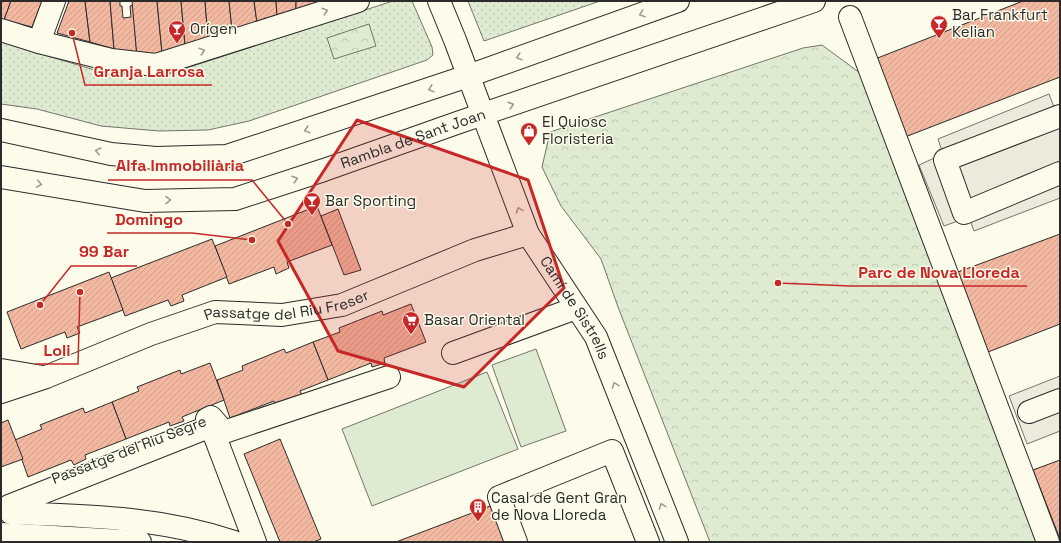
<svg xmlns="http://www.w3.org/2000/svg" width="1061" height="543" font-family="'Space Grotesk',sans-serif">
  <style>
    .grass { fill: url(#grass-dots); stroke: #74746e }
    .park { fill: url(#park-crowns); stroke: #74746e }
    .garden { fill: #deebd1; stroke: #74746e }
    .parking { fill: #eceadb; stroke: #74746e }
    .building { fill: url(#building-hatch); stroke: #2b2b2b }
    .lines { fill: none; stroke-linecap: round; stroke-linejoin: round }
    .minor-casing { stroke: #2b2b2b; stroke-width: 24 }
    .minor { stroke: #fdfbea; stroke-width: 22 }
    .oneway { stroke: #9e9d94 }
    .marked { fill: #c62828; fill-opacity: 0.2; stroke: #c62828; stroke-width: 3; stroke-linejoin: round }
    .labels { text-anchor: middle; stroke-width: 3; stroke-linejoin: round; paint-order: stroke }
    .poi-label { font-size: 15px; fill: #2b2b2b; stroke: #fdfbea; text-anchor: start }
    .street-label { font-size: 15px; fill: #2b2b2b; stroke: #fdfbea }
    .leader { fill: none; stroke: #c62828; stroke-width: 1.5 }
    .callout-dot { fill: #c62828; stroke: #fdfbea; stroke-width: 1.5 }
    .callout-label { font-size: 16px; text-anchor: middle; font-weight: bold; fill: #c62828; stroke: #fdfbea; stroke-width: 3; stroke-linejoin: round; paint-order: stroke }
  </style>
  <defs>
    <pattern id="grass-dots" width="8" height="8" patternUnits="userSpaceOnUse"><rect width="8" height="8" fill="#deebd1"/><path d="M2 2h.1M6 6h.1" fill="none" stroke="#bfcab4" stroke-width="1.8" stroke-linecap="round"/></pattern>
    <pattern id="park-crowns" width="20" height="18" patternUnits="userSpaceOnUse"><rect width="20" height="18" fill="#deebd1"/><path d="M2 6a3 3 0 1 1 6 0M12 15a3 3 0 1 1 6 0" fill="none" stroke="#bfcab4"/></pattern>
    <pattern id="building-hatch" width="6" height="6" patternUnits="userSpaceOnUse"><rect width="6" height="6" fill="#f2b8a0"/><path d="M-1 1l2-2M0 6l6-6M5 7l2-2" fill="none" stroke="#d09e8a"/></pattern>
  </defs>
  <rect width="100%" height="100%" fill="#fdfbea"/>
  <g class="grass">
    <path d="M393 1H412L432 47 433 55 427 60 249 121 208 130 159 131 101 126 37 109 1 104V42L118 77 122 66 159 77Z"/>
    <path d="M468 1H600L484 41Z"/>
  </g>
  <g class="park">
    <path d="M369 24 376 46 334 59 327 38Z"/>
    <path d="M822 45 868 79 1043 542H710L618 307 601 259 561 206 542 167 550 132 803 48Z"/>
  </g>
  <g class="garden">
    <path d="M536 349 566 431 521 447 492 365Z"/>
    <path d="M487 372 518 449 372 506 342 429Z"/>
  </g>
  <g class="parking">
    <path d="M1049 94 1060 123V198L974 231 969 217 944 226 919 165 943 154 938 139Z"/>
    <path d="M1060 376V431L1027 444 1009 396Z"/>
  </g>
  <g class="building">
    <path d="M1 1H11L4 20 1 19Z"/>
    <path d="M11 1H42L32 27 4 20Z"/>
    <path d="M69 1H85L90 42 57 33Z"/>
    <path d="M85 1H110L114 49 90 42Z"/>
    <path d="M110 1H120V6H122L123 18 131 17 130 6 133 5 137 57 114 49Z"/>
    <path d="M132 1H157L162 53 137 57Z"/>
    <path d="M157 1H181L185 45 162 53Z"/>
    <path d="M181 1H205L208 38 185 45Z"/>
    <path d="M205 1H229L232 30 208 38Z"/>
    <path d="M229 1H254L257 23 232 30Z"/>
    <path d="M254 1H276L277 16 257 23Z"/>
    <path d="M276 1H296V11L277 16Z"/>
    <path d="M296 1H330L296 11Z"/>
    <path d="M1023 1H1060V77L905 137 875 59Z"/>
    <path d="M317 206 332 245 287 262 289 268 276 274 274 267 229 284 215 246Z"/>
    <path d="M338 209 361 270 344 275 321 216Z"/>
    <path d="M1060 234V324L988 352 958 272Z"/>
    <path d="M212 239 227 277 182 295 184 301 171 306 168 300 125 316 111 278Z"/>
    <path d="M109 272 123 310 77 327 80 333 67 338 65 332 21 349 7 312Z"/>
    <path d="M411 304 426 342 384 358 385 363 372 367 371 363 328 380 313 342 340 332 339 328 382 311 383 315Z"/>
    <path d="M313 342 328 380 300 391 302 395 275 406 274 401 230 418 217 380 243 370 242 366 284 349 286 353Z"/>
    <path d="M210 363 224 400 182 417 184 421 170 426 169 422 126 439 112 402 139 391 137 387 180 370 181 374Z"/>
    <path d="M112 402 126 439 85 455 86 459 74 465 71 460 28 477 15 440 42 429 40 425 83 408 85 413Z"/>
    <path d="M8 420 23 459 1 467V423Z"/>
    <path d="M280 439 321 539 313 542H280L244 454Z"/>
    <path d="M1060 460V539L1033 470Z"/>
    <path d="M498 503 510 542H396Z"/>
  </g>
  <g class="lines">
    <g class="minor-casing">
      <g id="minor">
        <path id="s1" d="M439 1 455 40 528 234 596 337 677 542"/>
        <path d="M850 17 1048 542"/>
        <path d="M1 30 39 42 111 60 156 65 358 1"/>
        <path d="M39 42 54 1"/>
        <path d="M1060 116 945 160 964 213 1060 173"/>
        <path d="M1 130 111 154 156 158 227 156 468 76 678 1"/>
        <path id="s2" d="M1 177 145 201 235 199 324 170 457 123 814 1"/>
        <path d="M453 353 576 308"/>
        <path d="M1 370 43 377"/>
        <path id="s3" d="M1 392 46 377 151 334 215 312 282 315 342 305 475 250 528 234"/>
        <path d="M1029 412 1060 400"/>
        <path d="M207 419 211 417 224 432 389 377"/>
        <path d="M1 534 140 542"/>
        <path d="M234 542C159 517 89 516 11 513L9 506 211 426 255 542"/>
        <path d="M516 542 499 497 612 451 648 542"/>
      </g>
    </g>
    <use href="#minor" class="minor"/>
  </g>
  <defs><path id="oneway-chevron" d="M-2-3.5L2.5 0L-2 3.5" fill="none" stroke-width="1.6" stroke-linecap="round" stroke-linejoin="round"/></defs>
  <g class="oneway">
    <use href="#oneway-chevron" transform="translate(325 11) rotate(-18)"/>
    <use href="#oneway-chevron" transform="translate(642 14) rotate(161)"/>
    <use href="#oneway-chevron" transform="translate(202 51) rotate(-18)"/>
    <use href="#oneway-chevron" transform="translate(519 57) rotate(162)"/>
    <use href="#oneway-chevron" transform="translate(431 89) rotate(161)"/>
    <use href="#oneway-chevron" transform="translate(511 105) rotate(-18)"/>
    <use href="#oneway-chevron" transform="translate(307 130) rotate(162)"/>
    <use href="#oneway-chevron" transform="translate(98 151) rotate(-167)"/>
    <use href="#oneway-chevron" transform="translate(295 179) rotate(-18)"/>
    <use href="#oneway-chevron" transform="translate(39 184) rotate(10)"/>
    <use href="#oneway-chevron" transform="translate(168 200) rotate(-1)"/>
    <use href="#oneway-chevron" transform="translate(519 210) rotate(-110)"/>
    <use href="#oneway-chevron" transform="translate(615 385) rotate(-111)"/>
    <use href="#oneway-chevron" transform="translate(662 506) rotate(-111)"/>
  </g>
  <path class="marked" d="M357 120 528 180 564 288 464 387 338 351 278 241Z"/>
  <defs>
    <g id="bar-pin" transform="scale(0.9)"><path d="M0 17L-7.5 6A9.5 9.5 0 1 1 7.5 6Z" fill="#c62828" stroke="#fdfbea"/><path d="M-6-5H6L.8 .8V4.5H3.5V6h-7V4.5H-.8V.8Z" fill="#fff"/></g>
    <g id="shop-pin" transform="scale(0.9)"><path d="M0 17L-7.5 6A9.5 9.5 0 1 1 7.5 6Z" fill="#c62828" stroke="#fdfbea"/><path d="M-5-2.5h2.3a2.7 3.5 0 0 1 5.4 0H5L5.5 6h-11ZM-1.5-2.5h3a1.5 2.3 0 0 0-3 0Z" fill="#fff"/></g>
    <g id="supermarket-pin" transform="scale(0.9)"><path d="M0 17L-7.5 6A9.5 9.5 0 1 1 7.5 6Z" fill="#c62828" stroke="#fdfbea"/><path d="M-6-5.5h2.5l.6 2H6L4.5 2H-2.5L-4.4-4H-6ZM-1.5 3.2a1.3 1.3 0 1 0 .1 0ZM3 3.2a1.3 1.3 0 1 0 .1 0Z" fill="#fff"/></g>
    <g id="building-pin" transform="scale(0.9)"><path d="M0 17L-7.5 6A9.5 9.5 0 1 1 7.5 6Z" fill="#c62828" stroke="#fdfbea"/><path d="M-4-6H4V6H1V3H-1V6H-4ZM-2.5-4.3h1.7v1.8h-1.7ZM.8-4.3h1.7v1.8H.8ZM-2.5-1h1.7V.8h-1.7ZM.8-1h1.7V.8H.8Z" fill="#fff"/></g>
  </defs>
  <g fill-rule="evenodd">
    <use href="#bar-pin" x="939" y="24"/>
    <use href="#bar-pin" x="177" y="29"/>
    <use href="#shop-pin" x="529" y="131"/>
    <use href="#bar-pin" x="312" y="201"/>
    <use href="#supermarket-pin" x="411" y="320"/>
    <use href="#building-pin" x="478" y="507"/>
  </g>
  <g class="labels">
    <g class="poi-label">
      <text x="952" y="20">Bar Frankfurt<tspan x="952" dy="17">Kelian</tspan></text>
      <text x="190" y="34">Orígen</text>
      <text x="542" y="127">El Quiosc<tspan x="542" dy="17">Floristeria</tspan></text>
      <text x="325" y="206">Bar Sporting</text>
      <text x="424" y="325">Basar Oriental</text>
      <text x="491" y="503">Casal de Gent Gran<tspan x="491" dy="17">de Nova Lloreda</tspan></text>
    </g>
    <g class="street-label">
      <text dy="5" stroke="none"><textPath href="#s2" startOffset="424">Rambla de Sant Joan</textPath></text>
      <text dy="5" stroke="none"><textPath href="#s3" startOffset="301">Passatge del Riu Freser</textPath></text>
      <text dy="5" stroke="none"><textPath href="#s1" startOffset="337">Camí de Sistrells</textPath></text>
      <text transform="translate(129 450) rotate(-21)" y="5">Passatge del Riu Segre</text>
    </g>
  </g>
  <path class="leader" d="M72 33L85 85H212M288 224L252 180H108M252 240L192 233H107M40 305L71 266H137M778 283L850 286H1027M80 292L78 364H35"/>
  <g class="callout-dot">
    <circle cx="72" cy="33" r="4"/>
    <circle cx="288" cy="224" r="4"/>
    <circle cx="252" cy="240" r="4"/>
    <circle cx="40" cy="305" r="4"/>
    <circle cx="778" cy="283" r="4"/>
    <circle cx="80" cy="292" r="4"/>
  </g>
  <g class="callout-label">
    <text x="149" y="77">Granja Larrosa</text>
    <text x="180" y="171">Alfa Immobiliària</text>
    <text x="149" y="225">Domingo</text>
    <text x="104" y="257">99 Bar</text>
    <text x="939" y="278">Parc de Nova Lloreda</text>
    <text x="57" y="356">Loli</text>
  </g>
  <rect width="1061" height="543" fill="none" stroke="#2b2b2b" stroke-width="4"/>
</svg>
